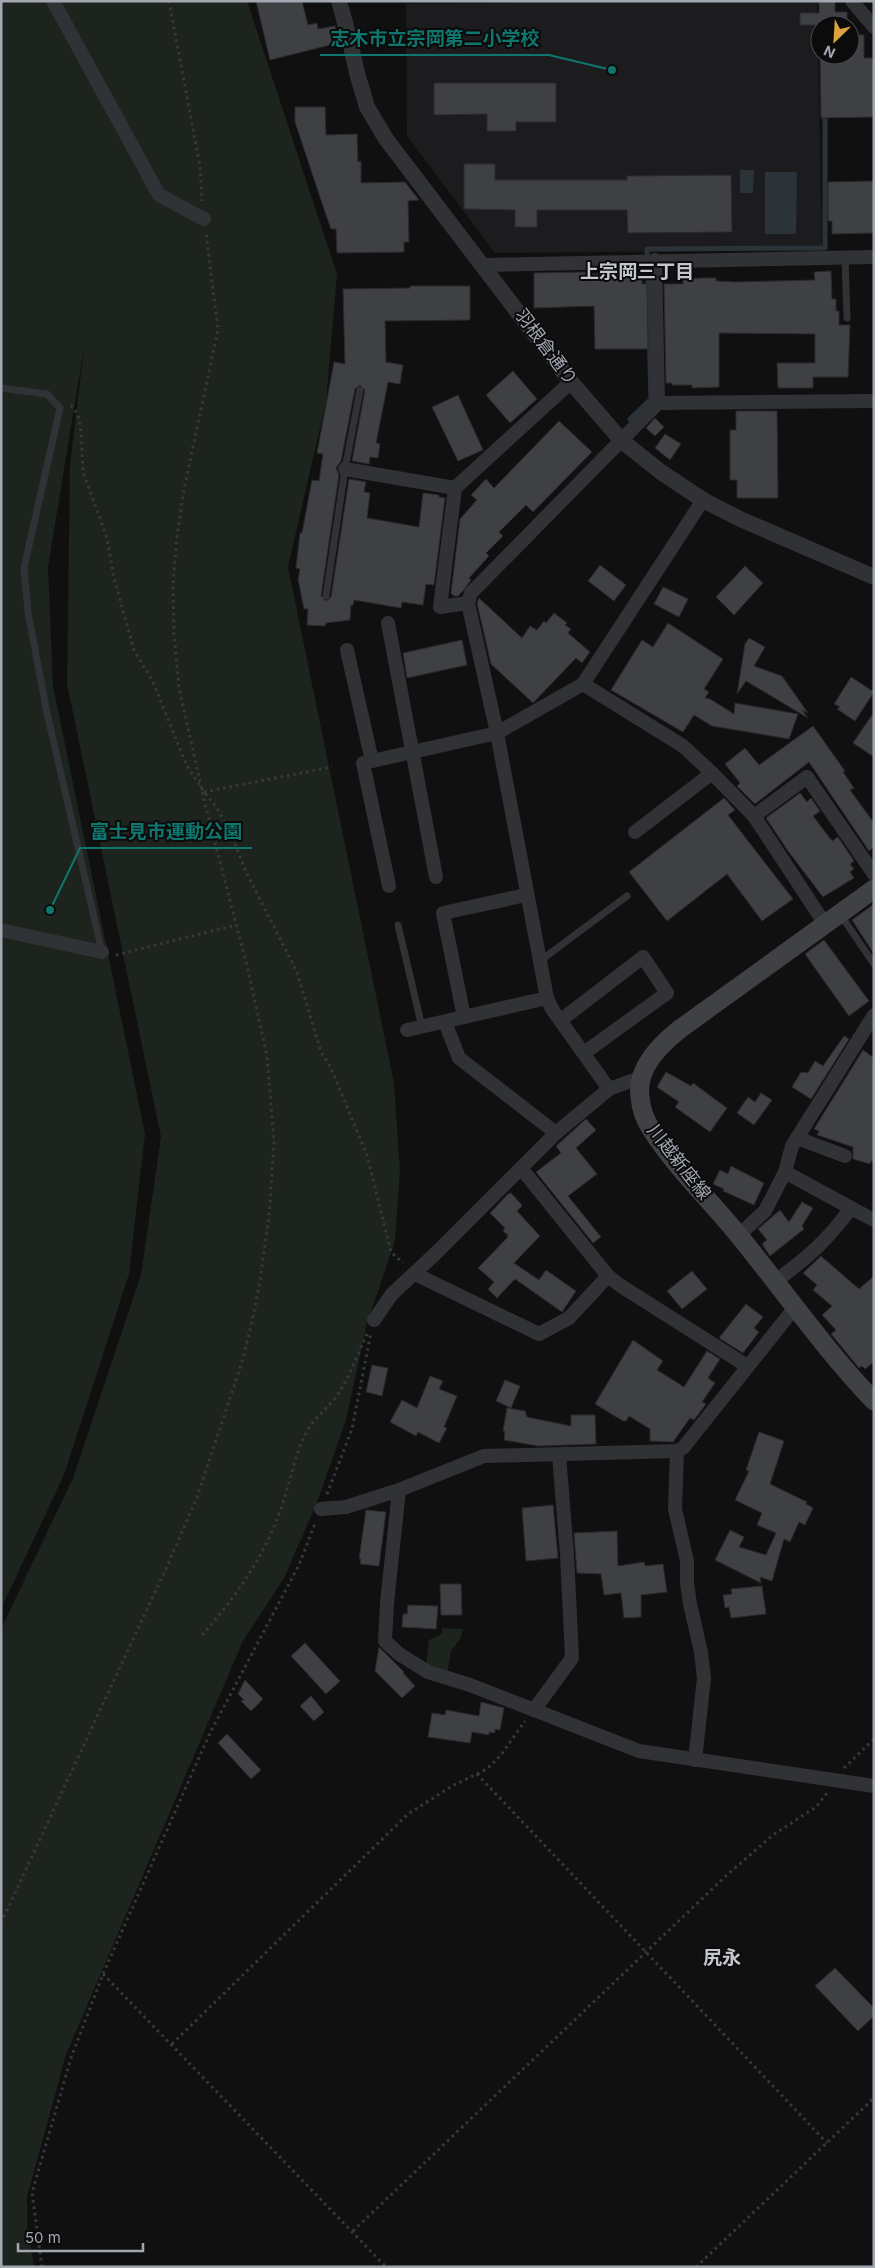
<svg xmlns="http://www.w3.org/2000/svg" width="875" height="2268" font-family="Inter,'Noto Sans JP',sans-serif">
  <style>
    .built { fill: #1c1c1e }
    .green { fill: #1d231d }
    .water { fill: #2b3238 }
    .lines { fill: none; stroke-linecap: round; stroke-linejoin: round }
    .stream { stroke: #2b3238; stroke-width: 5 }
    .building { fill: #3f4044; stroke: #2a2a2d }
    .path { stroke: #37393c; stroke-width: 3; stroke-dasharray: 2.5 4; stroke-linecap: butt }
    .service { stroke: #313236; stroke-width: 7 }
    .minor { stroke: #313236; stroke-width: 14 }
    .tertiary { stroke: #313236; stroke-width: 16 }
    .secondary { stroke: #3f4145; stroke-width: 19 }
    .labels { text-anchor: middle; stroke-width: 4; stroke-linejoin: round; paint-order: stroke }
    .street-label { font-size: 18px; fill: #a2a7b0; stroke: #0b0b0c }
    .neighbourhood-label { font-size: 19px; font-weight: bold; fill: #c3c6cd; stroke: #0b0b0c }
    .leader { fill: none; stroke: #0f766e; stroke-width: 2 }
    .callout-dot { fill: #0f766e; stroke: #0b0b0c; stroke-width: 2 }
    .callout-label { font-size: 19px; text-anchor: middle; font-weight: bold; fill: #0f766e; stroke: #0b0b0c; stroke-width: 4; stroke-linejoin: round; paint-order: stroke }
  </style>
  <rect width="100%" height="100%" fill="#101011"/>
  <path class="built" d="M601 1H817L822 250 495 253 407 136 406 4Z"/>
  <g class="green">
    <path d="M1 1H247L337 274 326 402 288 567 394 1083 400 1171 395 1241 367 1323 346 1420 316 1505 284 1578 243 1641 66 2055 27 2197V2227L34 2267H1V1629L73 1478 141 1275 161 1137 67 684 70 465 84 348 48 567 53 686 145 1134 129 1274 64 1475 1 1609Z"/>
    <path d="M442 1628 463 1629 460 1639 451 1651 447 1675 426 1665 429 1640 442 1634Z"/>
  </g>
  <g class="water">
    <path d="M740 170H754L753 193H740Z"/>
    <path d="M765 172H797L796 234H765Z"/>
  </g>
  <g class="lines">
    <path class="stream" d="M630 419 651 399 647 249 825 248V113"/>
  </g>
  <g class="building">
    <path d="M256 1H302L308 25 317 23 318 29 335 26 338 43 270 60Z"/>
    <path d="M819 1H835V12H847V25H800V13H819Z"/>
    <path d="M850 35H864V58H874V117L821 118 820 55H850Z"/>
    <path d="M434 83H556V122H516V131H487V114L434 115Z"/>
    <path d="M295 107H325L326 135 357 134 358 162 361 161V183L405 182 419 200 408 201 409 242H404V252L337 253 336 229H331L323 206 295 122Z"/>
    <path d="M464 164H495V180H627V176L731 175 732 232 628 233 627 210H537V227H515V210L464 209Z"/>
    <path d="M874 181V233L832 234V221H828V182Z"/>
    <path d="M831 271 832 299H836V311H839V325H850L848 377H813V388H778L777 363H815V334L719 333V387L692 388V385H672V383H666L664 284H683V279L702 278H716V281L735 282 815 280 814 272Z"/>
    <path d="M588 272V274H642V284H647L648 349H595L594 306 534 308V273Z"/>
    <path d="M410 286H470V320L385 321 386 362 403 365 400 384 388 382 376 443 380 444 378 458 370 457 369 464 352 461 365 390 360 385 355 389 341 461 336 468 339 475 321 596 326 601 331 597 349 479 366 482 364 492 370 493 367 518 419 527 423 493 439 495V497L445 498 434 585 426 584 423 605 402 602 401 608 354 600 353 605H351L350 620 326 623 325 626 307 625 308 609H304L298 579 300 569 296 568 300 533H302L312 480 319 481 323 454 317 453 334 362 345 364 343 289 410 288Z"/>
    <path d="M513 371 537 399 510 423 486 395Z"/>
    <path d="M458 395 483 450 458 461 432 407Z"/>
    <path d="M736 411H777L778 498H737V480H730V430H736Z"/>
    <path d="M655 418 664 427 655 436 646 428Z"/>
    <path d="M559 421 592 452 533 512 526 505 499 532 503 536 486 553 489 556 469 578 471 580 463 591 458 596H454L451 593 460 519 477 500 471 495 486 479 494 488Z"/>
    <path d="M665 434 681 444 670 460 655 448Z"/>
    <path d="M600 565 626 585 614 601 588 581Z"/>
    <path d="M745 566 763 583 734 615 716 597Z"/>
    <path d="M663 587 688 599 679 617 654 604Z"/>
    <path d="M479 598 522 638 530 626 537 630 544 621 546 623 554 613 567 623 565 625 571 629 568 633 590 652 582 663 576 658 533 703 491 664 477 603Z"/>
    <path d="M668 623 723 659 704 689 709 692 705 698 710 699 734 714 735 703 798 714 789 739 712 726 694 715 683 732 611 690 642 640 653 647Z"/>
    <path d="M749 638 765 647 754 666 782 676 808 713 802 710 808 718 746 681 737 694 745 644Z"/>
    <path d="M462 640 467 665 407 678 403 653Z"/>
    <path d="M851 677 874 692 855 721 837 709 840 707 834 704Z"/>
    <path d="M874 712V757L853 743Z"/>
    <path d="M813 726 845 771 843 772 854 788 850 790 874 823V847L869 851 809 762 755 804 737 786 740 783 725 764 745 748 759 765Z"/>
    <path d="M800 793 807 802 811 798 820 811 813 816 832 841 838 837 854 861 850 864 854 869 850 872 854 878 823 897 788 851 766 818Z"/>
    <path d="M724 798 735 810 728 815 793 899 762 921 727 874 667 921 629 872Z"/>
    <path d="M874 904V954L852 920Z"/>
    <path d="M824 940 869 1001 849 1016 805 954Z"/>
    <path d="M844 1036 849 1039 811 1099 792 1087 801 1072 808 1073 815 1061 823 1066Z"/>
    <path d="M863 1050 874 1058V1162L871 1161 870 1164 853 1159V1147L817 1135 819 1131 814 1129Z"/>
    <path d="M666 1072 691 1086 693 1083 727 1108 710 1132 675 1107 679 1102 657 1087Z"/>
    <path d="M761 1093 772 1100 754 1125 737 1113 748 1097 755 1102Z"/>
    <path d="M586 1119 596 1130 576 1148 597 1174 568 1196 601 1237 593 1243 536 1172 561 1153 556 1146Z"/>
    <path d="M731 1166 764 1183 754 1205 723 1191 724 1189 713 1184 720 1170 728 1174Z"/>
    <path d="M511 1193 521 1204 522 1206 517 1211 540 1236 514 1263 539 1280 546 1270 576 1291 562 1312 515 1279 497 1298 488 1289 494 1282 478 1268 507 1238 508 1235 503 1231 505 1228 490 1213 508 1194Z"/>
    <path d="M802 1202 813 1208 802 1226 804 1229 770 1256 762 1244 767 1240 758 1229 780 1210 789 1222Z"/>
    <path d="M821 1256 859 1289 874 1276V1362L865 1369 862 1366 859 1368 831 1334 836 1330 822 1315 832 1306 813 1290 817 1285 803 1273Z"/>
    <path d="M692 1271 707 1289 682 1309 667 1291Z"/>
    <path d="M746 1304 763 1317 754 1328 759 1332 743 1353 719 1338Z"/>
    <path d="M633 1340 663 1361 657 1370 684 1387 707 1351 720 1359 708 1378 715 1383 702 1402 706 1404 694 1420 690 1418 673 1442 650 1441V1429L629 1416 626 1421H623L595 1404Z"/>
    <path d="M372 1365 388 1368 382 1396 366 1392Z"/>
    <path d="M430 1376 443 1381 439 1389 457 1396 444 1427 447 1428 439 1443 418 1432 416 1436 390 1422 402 1400 417 1408Z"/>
    <path d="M505 1380 520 1386 511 1408 496 1401Z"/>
    <path d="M507 1408 525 1411 527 1417 571 1426V1415H595L596 1444 538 1446 504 1440 505 1431H503Z"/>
    <path d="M759 1432 784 1441 770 1484 807 1502 806 1504 813 1508 805 1525 799 1522 790 1542 784 1539 772 1581 760 1577 761 1583 715 1560 730 1530 744 1537 739 1547 766 1555 776 1533 757 1525 762 1513 735 1500 749 1471 746 1470Z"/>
    <path d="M553 1505 558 1558 526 1561 522 1508Z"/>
    <path d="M366 1510 386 1512 379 1566 360 1564 361 1559H359Z"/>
    <path d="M617 1531 618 1566 644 1562 645 1566 663 1564 667 1592 641 1595V1617L624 1618 621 1593 604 1595 601 1574 577 1573 574 1533Z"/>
    <path d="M440 1584H461L462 1615H441Z"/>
    <path d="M762 1586 766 1614 731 1618 729 1607 725 1608 723 1595 732 1594 731 1589Z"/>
    <path d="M408 1605 438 1606 436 1629 402 1627 403 1614H407Z"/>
    <path d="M305 1643 340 1681 326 1694 291 1656Z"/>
    <path d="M379 1647 404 1672 403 1673 415 1686 402 1698 375 1671Z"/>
    <path d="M245 1680 263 1699 251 1711 241 1701 244 1700 238 1694Z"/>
    <path d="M311 1696 324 1712 314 1721 300 1706Z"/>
    <path d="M481 1702 504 1708 500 1730 495 1729V1733L489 1732V1735L472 1732 470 1743 428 1737 432 1713 445 1715 446 1710 479 1716Z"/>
    <path d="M227 1734 261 1770 251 1779 218 1743Z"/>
    <path d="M835 1968 874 2008V2016L858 2031 815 1986Z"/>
  </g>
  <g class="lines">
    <g class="path">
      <path d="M169 1 200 166 202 201"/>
      <path d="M71 405 78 415 81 431 83 472 107 538 114 578 134 650 153 682 186 764 204 792 217 808 233 839 246 872 297 972 321 1052 330 1066 367 1155 391 1252 403 1263"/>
      <path d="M204 792 332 767"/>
      <path d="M116 955 236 925"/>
      <path d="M327 1494 352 1429 371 1332"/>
      <path d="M202 1635C234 1599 262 1560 279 1514 289 1488 293 1460 305 1435 313 1418 331 1406 340 1391 351 1373 359 1351 368 1332"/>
      <path d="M844 1768 874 1739"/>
      <path d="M477 1774 827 2143"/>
      <path d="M1 1923 169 1562 197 1497 242 1362 251 1326 259 1287 269 1217 274 1142 267 1056 247 966 205 804 179 688 174 634 173 585 177 536 184 489 218 330 206 233"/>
      <path d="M103 1974 386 2267"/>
      <path d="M172 2044 408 1814 452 1786 487 1769 501 1755 525 1721"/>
      <path d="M353 2231 728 1874 773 1835 816 1807 827 1793"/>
      <path d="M42 2267 32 2193 71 2058 103 1974 210 1733 299 1565 316 1521"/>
      <path d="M696 2267 874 2098"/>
    </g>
    <g class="service">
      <path d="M845 258 847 318"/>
      <path d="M1 388 47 394 60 408 24 568 28 612 47 713 102 952"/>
      <path d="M326 596 345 469 360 390"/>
      <path d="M840 914 874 964"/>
      <path d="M398 925 422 1027"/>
      <path d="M540 961 627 896"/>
    </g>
    <g class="minor">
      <path d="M53 1 159 195 204 219"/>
      <path d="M852 1 874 27"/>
      <path d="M655 260 658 403"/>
      <path d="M484 265 874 257"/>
      <path d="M345 469 455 488"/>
      <path d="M468 603 440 607 455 488 571 382"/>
      <path d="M388 623 436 877"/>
      <path d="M347 650 372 761"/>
      <path d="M583 684 683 746 712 773 754 816 825 924"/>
      <path d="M754 816 807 777 874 874"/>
      <path d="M635 832 712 773"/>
      <path d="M389 886 363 763 497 733 583 684 703 500"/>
      <path d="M1 930 102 952"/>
      <path d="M464 1017 443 913 526 895"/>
      <path d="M561 1020 643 957 667 993 584 1053"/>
      <path d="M445 1022 459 1058 556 1133"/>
      <path d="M407 1030 547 998"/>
      <path d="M609 1089 552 1009 547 998 497 733 468 603 471 593 658 403 874 401"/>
      <path d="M797 1138 845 1156"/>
      <path d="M521 1168 608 1276 621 1286 747 1366"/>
      <path d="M851 1208 874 1220"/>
      <path d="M739 1235 765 1211 785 1172 792 1146 874 1015"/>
      <path d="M415 1274 539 1334 569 1318 608 1276"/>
      <path d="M776 1281C808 1257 827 1241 851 1208L785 1172"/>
      <path d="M374 1320 392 1294 434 1255 556 1133 609 1089 642 1077"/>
      <path d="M677 1451 675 1509 687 1561V1583L690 1604 701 1652 704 1678 695 1760"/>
      <path d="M399 1490 387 1603 385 1641 399 1654 428 1672 470 1685 639 1751 874 1786"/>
      <path d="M321 1509 346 1507 399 1490 484 1456 677 1451 683 1448 796 1306"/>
      <path d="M534 1710 572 1658 567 1554 559 1455"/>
    </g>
    <path class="tertiary" d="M339 1 350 41 357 73 367 107 386 139 571 382 622 441 661 472 703 500 740 519 874 577"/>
    <path class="secondary" d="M874 889 680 1029C660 1045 636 1068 640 1097 641 1108 645 1120 651 1129 676 1168 711 1201 740 1237 784 1291 826 1351 874 1401"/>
  </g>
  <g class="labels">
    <g class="street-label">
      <text transform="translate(546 347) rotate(53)" y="6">羽根倉通り</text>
      <text transform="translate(679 1162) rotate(52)" y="6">川越新座線</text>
    </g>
    <g class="neighbourhood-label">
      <text x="637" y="278">上宗岡三丁目</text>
      <text x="722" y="1964">尻永</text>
    </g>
  </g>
  <path class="leader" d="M612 70L549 55H320M50 910L80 848H252"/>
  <g class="callout-dot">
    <circle cx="612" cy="70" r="5"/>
    <circle cx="50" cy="910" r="5"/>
  </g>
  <g class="callout-label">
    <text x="435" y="45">志木市立宗岡第二小学校</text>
    <text x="166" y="838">富士見市運動公園</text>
  </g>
  <rect width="875" height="2268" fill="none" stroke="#a2a7b0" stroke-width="5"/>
  <g transform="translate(835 40) rotate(205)"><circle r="24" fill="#0b0b0c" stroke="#47494e"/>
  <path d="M0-4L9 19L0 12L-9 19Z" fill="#dda23b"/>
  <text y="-8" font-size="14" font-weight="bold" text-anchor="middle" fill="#a2a7b0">N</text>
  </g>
  <path d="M18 2243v8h125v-8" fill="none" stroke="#a2a7b0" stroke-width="2.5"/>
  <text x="25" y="2243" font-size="15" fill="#a2a7b0" stroke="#0b0b0c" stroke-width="4" paint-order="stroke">50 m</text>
</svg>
